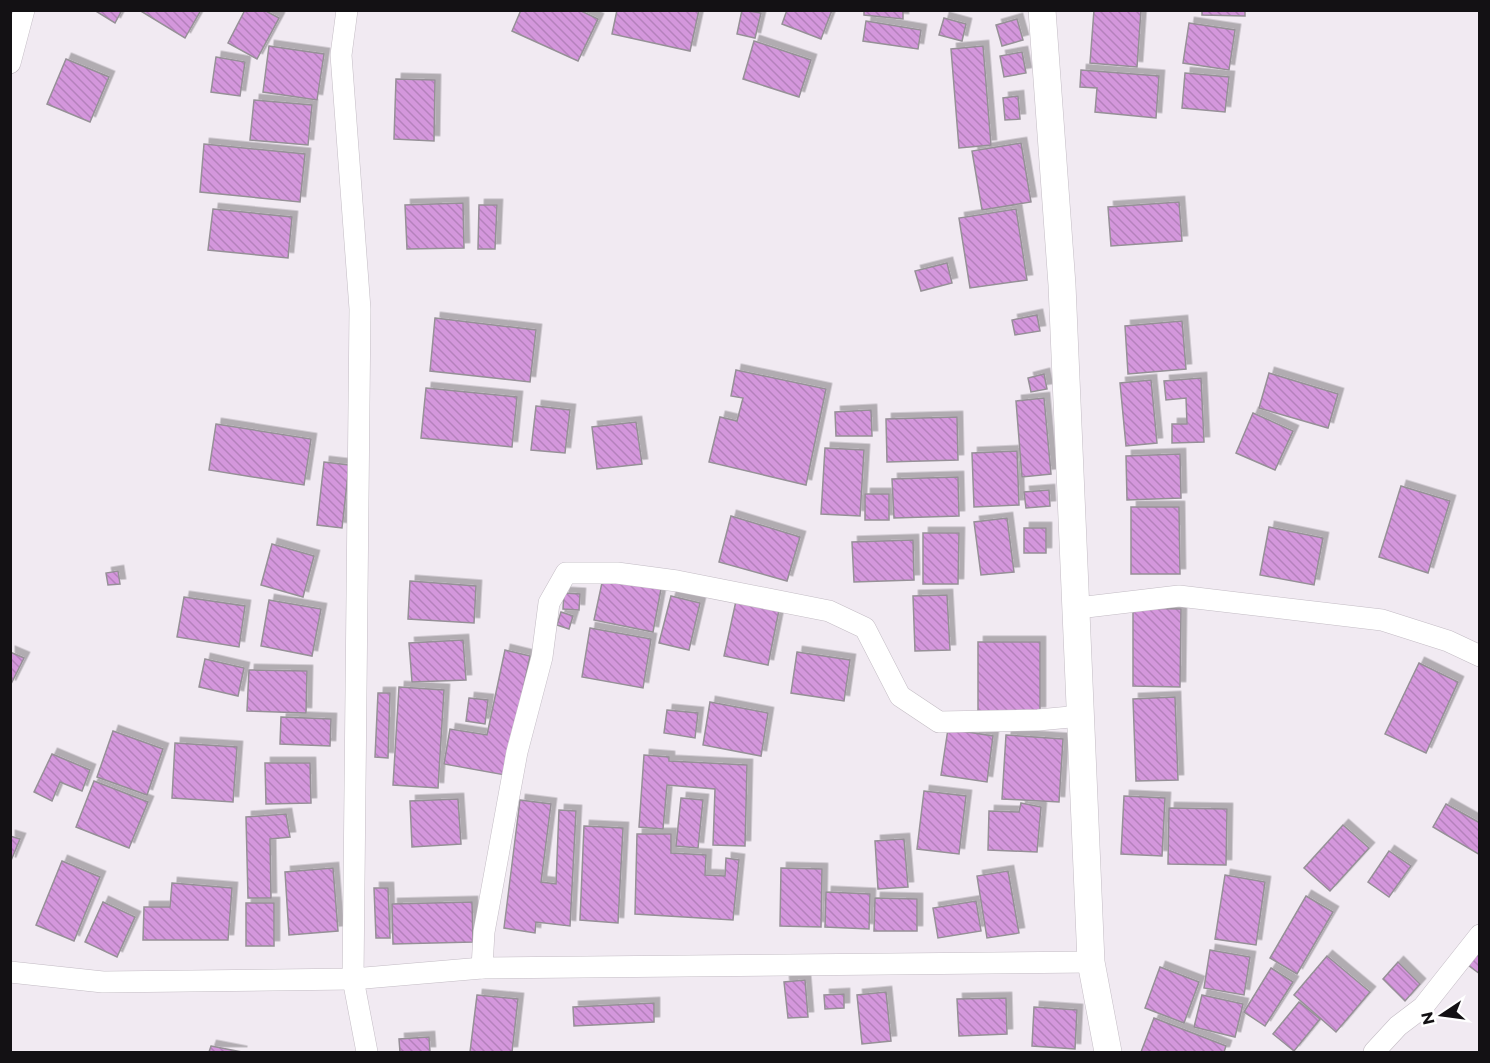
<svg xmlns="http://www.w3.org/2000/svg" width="1490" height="1063" font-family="Montserrat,sans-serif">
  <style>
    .building { fill: url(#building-back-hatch); stroke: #969097; stroke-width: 1.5; filter: url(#shadow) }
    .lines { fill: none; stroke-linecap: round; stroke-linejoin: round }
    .minor-casing { stroke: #c3bcc4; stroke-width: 22 }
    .tertiary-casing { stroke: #c3bcc4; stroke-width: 28 }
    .minor { stroke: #fff; stroke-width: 21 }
    .tertiary { stroke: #fff; stroke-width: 27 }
  </style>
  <defs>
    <pattern id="building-back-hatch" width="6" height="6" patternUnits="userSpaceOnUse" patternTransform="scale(1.5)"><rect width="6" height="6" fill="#d497dc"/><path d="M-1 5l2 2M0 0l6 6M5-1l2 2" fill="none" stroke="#b581bc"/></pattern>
    <filter id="shadow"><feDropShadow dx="5.5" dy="-5.5" stdDeviation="0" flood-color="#0004"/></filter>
  </defs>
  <rect width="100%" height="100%" fill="#f1eaf2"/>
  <g class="building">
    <path d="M94 10H122L115 23Z"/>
    <path d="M139 10H201L185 38Z"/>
    <path d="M245 10H264L279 18 257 59 228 43Z"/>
    <path d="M521 10H579L598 19 578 61 512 31Z"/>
    <path d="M617 10H699L690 51 612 34Z"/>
    <path d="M742 10 761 13 755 38 737 34Z"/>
    <path d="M787 10H832L821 39 782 24Z"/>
    <path d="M864 10H903V19L864 15Z"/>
    <path d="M1094 10H1141L1137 67 1090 63Z"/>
    <path d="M1202 10H1245V16L1202 15Z"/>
    <path d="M944 18 966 24 962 41 939 35Z"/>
    <path d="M1017 19 1023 40 1002 46 996 25Z"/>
    <path d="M866 21 921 30 918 49 863 41Z"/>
    <path d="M1189 23 1235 30 1229 70 1183 63Z"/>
    <path d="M754 41 811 60 799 97 743 79Z"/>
    <path d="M269 46 324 54 317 100 263 92Z"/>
    <path d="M983 46 991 145 959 148 951 49Z"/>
    <path d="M1022 52 1026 73 1004 77 1000 56Z"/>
    <path d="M216 57 245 62 240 96 211 92Z"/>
    <path d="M66 59 109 77 90 122 47 104Z"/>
    <path d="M1081 70 1159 76 1156 118 1095 112 1097 88 1080 87Z"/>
    <path d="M1185 73 1229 77 1225 112 1182 108Z"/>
    <path d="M396 79 435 80 434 141 394 139Z"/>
    <path d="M1018 96 1020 119 1005 120 1003 98Z"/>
    <path d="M254 100 312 105 308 145 250 140Z"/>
    <path d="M1021 143 1031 202 982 210 972 151Z"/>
    <path d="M204 144 305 154 300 202 200 192Z"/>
    <path d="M1179 202 1182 241 1111 246 1108 207Z"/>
    <path d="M463 203 464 248 407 249 405 205Z"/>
    <path d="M479 205H497L495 249H478Z"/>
    <path d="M213 209 292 217 288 258 208 250Z"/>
    <path d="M1016 209 1027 280 970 288 959 218Z"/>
    <path d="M947 263 952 283 921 291 915 271Z"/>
    <path d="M1037 315 1040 331 1015 335 1012 320Z"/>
    <path d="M435 318 536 330 530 382 430 371Z"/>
    <path d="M1182 321 1186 369 1128 374 1125 326Z"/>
    <path d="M736 370 826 389 806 485 709 462 720 417 737 421 743 398 731 396Z"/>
    <path d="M1269 373 1338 394 1328 428 1259 408Z"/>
    <path d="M1044 374 1047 389 1031 392 1028 378Z"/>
    <path d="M1201 378 1204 442 1172 443V424H1187L1186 398 1166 400 1164 381Z"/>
    <path d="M1151 380 1157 443 1126 446 1120 383Z"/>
    <path d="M426 388 517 397 512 447 421 438Z"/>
    <path d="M1044 398 1051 474 1022 477 1016 401Z"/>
    <path d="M536 406 570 410 565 453 531 450Z"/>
    <path d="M871 410 872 436H836L835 412Z"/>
    <path d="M1253 413 1293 431 1275 470 1236 453Z"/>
    <path d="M957 417 958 460 887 462 886 419Z"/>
    <path d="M636 422 642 464 597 469 592 427Z"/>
    <path d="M216 424 311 439 304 485 209 470Z"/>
    <path d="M825 448 864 450 860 516 821 514Z"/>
    <path d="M1017 451 1019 505 974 507 972 453Z"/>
    <path d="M1180 454 1181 498 1127 500 1126 456Z"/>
    <path d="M324 462 349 465 342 528 317 525Z"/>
    <path d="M958 477 959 516 894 518 892 479Z"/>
    <path d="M1401 486 1450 501 1428 573 1379 557Z"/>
    <path d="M1049 490 1050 506 1026 508 1024 492Z"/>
    <rect x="865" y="494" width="24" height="26"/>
    <path d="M1131 507H1179L1180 574H1131Z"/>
    <path d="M731 516 800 537 787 581 719 562Z"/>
    <path d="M1007 518 1014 572 981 575 974 522Z"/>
    <path d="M1269 527 1323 538 1314 585 1260 575Z"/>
    <rect x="1024" y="528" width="22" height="25"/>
    <path d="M923 533H959L958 584H923Z"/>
    <path d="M913 540 914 580 854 582 852 542Z"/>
    <path d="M272 544 314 556 303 597 261 585Z"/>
    <path d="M118 571 120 584 108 585 106 573Z"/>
    <path d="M603 578 661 589 653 632 594 620Z"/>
    <path d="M410 581 476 586 474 623 408 619Z"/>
    <path d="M564 593 580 594 579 610 563 609Z"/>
    <path d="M947 595 950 650 915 651 913 596Z"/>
    <path d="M671 596 700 603 689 650 659 643Z"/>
    <path d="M184 597 245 606 239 647 177 637Z"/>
    <path d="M269 600 321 609 312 656 261 646Z"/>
    <path d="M736 601 779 610 768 665 724 656Z"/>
    <path d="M1133 608 1181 609 1180 687 1133 686Z"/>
    <path d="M561 612 573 616 569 629 557 625Z"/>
    <path d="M590 628 651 639 643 688 582 677Z"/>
    <path d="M463 640 466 680 412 682 409 643Z"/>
    <rect x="978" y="642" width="62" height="70"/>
    <path d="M505 650 530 656 505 775 444 764 450 729 487 735Z"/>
    <path d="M10 652 24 658 10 686Z"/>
    <path d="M797 652 850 660 844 701 791 693Z"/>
    <path d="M205 659 244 668 238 696 199 687Z"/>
    <path d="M1419 663 1458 682 1426 753 1385 734Z"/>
    <path d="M249 670 307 671 306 713 247 711Z"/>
    <path d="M399 687 444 690 438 788 393 785Z"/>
    <path d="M378 693H390L388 758 375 757Z"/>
    <path d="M1175 697 1178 780 1136 781 1133 699Z"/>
    <path d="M469 698 488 700 485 724 466 721Z"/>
    <path d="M710 702 768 713 761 756 703 745Z"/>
    <path d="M667 710 698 713 695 738 664 733Z"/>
    <path d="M281 717 331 719 330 746 280 744Z"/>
    <path d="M948 729 993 736 987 782 941 775Z"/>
    <path d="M113 731 163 749 147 795 97 777Z"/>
    <path d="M1006 735 1063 739 1059 802 1002 799Z"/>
    <path d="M175 743 237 747 233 802 172 798Z"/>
    <path d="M52 754 90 770 82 791 60 782 52 801 34 792Z"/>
    <path d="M644 755 669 757V761L747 765 745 846 713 845 715 789 667 785 663 829 639 827Z"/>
    <path d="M265 763H310L311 803 266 804Z"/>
    <path d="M94 781 148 802 129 848 76 827Z"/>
    <path d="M924 791 966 796 959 854 917 849Z"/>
    <path d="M1124 796 1165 798 1162 856 1121 854Z"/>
    <path d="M681 798 703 800 698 848 676 846Z"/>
    <path d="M458 799 461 844 412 847 410 801Z"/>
    <path d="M520 800 551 804 541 882 556 884 559 810 576 811 570 926 536 922 535 933 504 928Z"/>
    <path d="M1021 803 1041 807 1037 852 988 850 989 811 1019 812Z"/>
    <path d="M1446 804 1480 823V855L1433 827Z"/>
    <path d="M1169 808 1227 809 1226 865 1168 864Z"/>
    <path d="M286 814 290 837 270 839 271 898H248L246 817Z"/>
    <path d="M1343 825 1369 848 1330 891 1304 868Z"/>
    <path d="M584 826 623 828 618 923 580 920Z"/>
    <path d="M637 834H671V853L706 855 705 875 725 876 726 858 739 860 733 920 635 914Z"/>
    <path d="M10 836 20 839 10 863Z"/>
    <path d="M904 839 908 887 878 889 875 841Z"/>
    <path d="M1389 851 1411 866 1389 897 1368 882Z"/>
    <path d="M62 861 100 877 74 941 36 925Z"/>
    <path d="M333 868 338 931 289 935 285 872Z"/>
    <path d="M781 868 822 869 821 927 780 926Z"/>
    <path d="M1008 871 1019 933 987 938 977 876Z"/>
    <path d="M1225 875 1265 882 1256 945 1215 939Z"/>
    <path d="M172 883 232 888 228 940H143L144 907H170Z"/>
    <path d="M374 888H388L390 938H376Z"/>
    <path d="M826 892 870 894 869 929 825 927Z"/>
    <path d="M1306 896 1333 912 1297 974 1270 958Z"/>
    <path d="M875 898 917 899V931H874Z"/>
    <path d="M976 901 981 931 938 938 933 908Z"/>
    <path d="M103 902 135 917 117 957 85 942Z"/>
    <path d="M472 902 473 942 393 944 392 904Z"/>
    <rect x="246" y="903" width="28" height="43"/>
    <path d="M1480 949V974L1468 965Z"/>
    <path d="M1210 950 1250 957 1244 995 1204 988Z"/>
    <path d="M1327 956 1370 992 1336 1032 1294 995Z"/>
    <path d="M1398 962 1420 984 1405 1001 1383 979Z"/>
    <path d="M1160 967 1199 982 1184 1023 1145 1008Z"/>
    <path d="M1271 968 1293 982 1265 1026 1244 1012Z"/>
    <path d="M805 980 808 1017 788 1018 784 982Z"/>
    <path d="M886 992 891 1041 862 1044 857 995Z"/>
    <path d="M844 994V1008L825 1009 824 995Z"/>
    <path d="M477 995 518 999 512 1052H470Z"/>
    <path d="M1202 995 1243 1004 1235 1037 1194 1027Z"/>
    <path d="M1006 998 1007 1034 959 1036 957 999Z"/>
    <path d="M1299 1002 1320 1019 1294 1051 1273 1034Z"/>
    <path d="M654 1003V1022L574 1026 573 1007Z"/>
    <path d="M1034 1007 1077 1010 1075 1049 1032 1046Z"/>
    <path d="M1154 1018 1226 1046 1224 1052H1141Z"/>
    <path d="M429 1037 430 1052H400L399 1039Z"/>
    <path d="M211 1046 242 1052H209Z"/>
  </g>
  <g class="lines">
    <g class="minor-casing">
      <g id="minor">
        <path d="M347 10 341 55 360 309 353 979 367 1052"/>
        <path d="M10 63 24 10"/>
        <path d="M1078 608 1179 596 1382 620 1448 641 1480 656"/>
        <path d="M482 968 484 932 517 752 542 657 549 603 566 573H617L677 581 829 611 865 628 900 696 939 722 1038 720 1081 716"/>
        <path d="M10 972 103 982 353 979 482 968 1091 962"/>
        <path d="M1374 1052 1398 1026 1423 1007 1480 935"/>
      </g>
    </g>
    <g class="tertiary-casing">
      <path id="tertiary" d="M1042 10 1062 285 1091 962 1108 1052"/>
    </g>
    <use href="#minor" class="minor"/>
    <use href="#tertiary" class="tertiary"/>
  </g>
  <rect width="1490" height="1063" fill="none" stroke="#131114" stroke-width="24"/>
  <g transform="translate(1442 1015) rotate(257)" stroke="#ffffff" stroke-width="4.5" paint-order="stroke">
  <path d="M0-4.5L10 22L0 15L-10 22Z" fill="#131114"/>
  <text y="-9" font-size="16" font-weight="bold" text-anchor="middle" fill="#131114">N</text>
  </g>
</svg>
